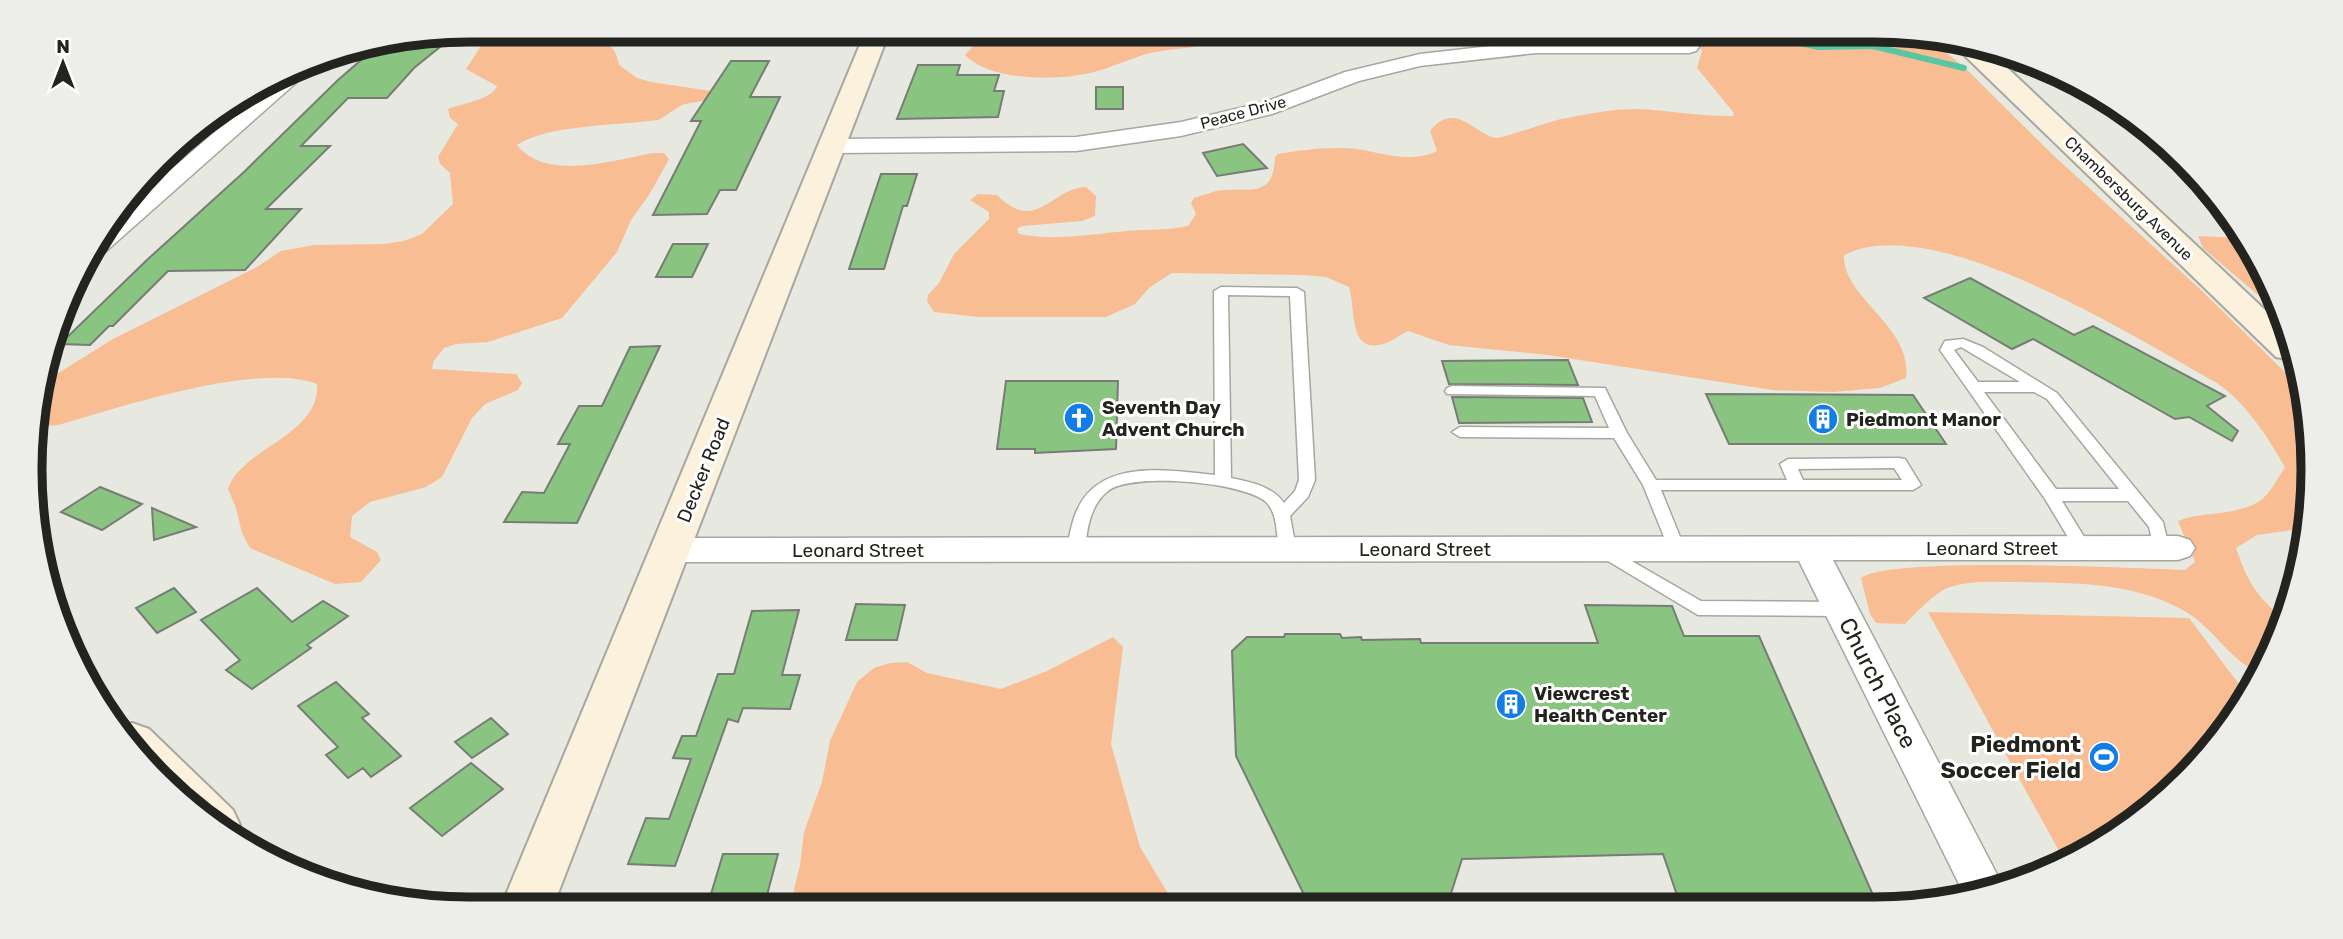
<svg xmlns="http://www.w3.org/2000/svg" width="2343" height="939" font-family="Rubik,sans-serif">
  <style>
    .green { fill: #f8bd92 }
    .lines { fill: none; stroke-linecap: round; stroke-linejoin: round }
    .stream { stroke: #59c6a3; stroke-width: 6 }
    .building { fill: #89c581; stroke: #787c77; stroke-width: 2 }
    .lane-casing { stroke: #a6a7a0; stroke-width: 3 }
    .street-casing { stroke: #a6a7a0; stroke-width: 3 }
    .secondary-casing { stroke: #a6a7a0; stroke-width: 4 }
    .lane { fill: #fff; fill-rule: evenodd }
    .street { fill: #fff; fill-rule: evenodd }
    .secondary { fill: #fbf1dc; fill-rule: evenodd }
    .labels { text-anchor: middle; stroke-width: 6; stroke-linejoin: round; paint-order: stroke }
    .far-street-label { font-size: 16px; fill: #232320; stroke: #fffffe }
    .poi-label { font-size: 19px; font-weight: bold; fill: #232320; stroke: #fffffe; text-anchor: start }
    .street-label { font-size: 19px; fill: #232320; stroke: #fffffe }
    .near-street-label { font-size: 23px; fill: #232320; stroke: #fffffe }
    .near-poi-label { font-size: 23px; font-weight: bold; fill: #232320; stroke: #fffffe; text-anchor: end }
    .rim { fill: none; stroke: #232320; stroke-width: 9 }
  </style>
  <rect width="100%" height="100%" fill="#e7e8e0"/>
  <g class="green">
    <path d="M500 30H587L590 35C607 43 615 44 619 65L637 78 651 82 711 91 714 94C706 103 694 101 682 105 674 109 667 116 658 120 622 125 545 125 517 145 546 182 614 160 653 153H664L669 159 649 195 631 220 617 252 562 318 488 342 456 344 444 348 433 362 432 369 516 374 522 383 518 390 485 404 472 418 442 477 426 487 370 502 352 516 350 537 377 552 381 560 361 582 335 584 250 548 242 533 236 508 228 489C241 448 321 435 317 384 258 361 121 407 58 425L34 427V412L44 382 113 339 257 267 281 251 315 245 383 244 404 241 422 234 453 204 450 173 440 164 438 157 458 124 450 118 448 109C461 104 493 99 497 86L466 69 483 43Z"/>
    <path d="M1018 30H1255C1237 33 1221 41 1204 45 1186 49 1168 49 1150 53 1131 58 1113 67 1094 72 1060 81 991 82 965 55L980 39Z"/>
    <path d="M1417 30H1508L1504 41C1474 44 1446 39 1417 30Z"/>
    <path d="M1680 30H1873L1930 39 1966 69 2053 155 2201 290 2297 384 2312 440 2301 529 2257 535 2236 548C2248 583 2256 596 2285 620L2259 673C2227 658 2212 625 2181 609 2131 582 2074 583 2019 582 1996 582 1972 580 1950 587 1937 590 1915 614 1905 624L1876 623 1870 614 1861 578C1889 556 2134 568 2185 570L2195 562 2178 521C2203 511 2235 516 2258 502 2269 496 2278 478 2285 467 2267 436 2246 403 2217 383 2135 338 1934 209 1844 255 1842 298 1913 326 1906 378L1880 388 1833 392 1772 390 1548 355 1449 345 1408 331C1399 335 1392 342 1383 344 1348 354 1356 310 1349 287L1326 277 1303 275 1172 273 1150 287 1135 304 1106 317H978L934 312 927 301 928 295 939 283 954 254 989 219V212L970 200 978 194 997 195C1036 235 1053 187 1086 187L1096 196 1095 216 1082 221 1022 226 1017 229 1019 234C1053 241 1084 235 1117 232 1141 229 1164 231 1188 226L1196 214 1191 203 1194 198C1201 196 1209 193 1216 191 1246 186 1274 201 1275 157L1278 154C1302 150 1331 146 1356 149 1384 153 1410 164 1437 151L1430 131C1455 99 1477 136 1496 138 1502 139 1550 121 1562 119 1586 114 1612 109 1637 109 1669 110 1700 117 1733 116L1734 113 1697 68 1702 51 1699 45 1680 34Z"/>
    <path d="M2198 236 2240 238 2268 275 2277 307 2271 306 2203 248Z"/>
    <path d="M1928 612 2189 618 2248 696 2239 713 2163 800 2065 862Z"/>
    <path d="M1113 637 1123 647 1111 744 1140 847 1176 907 800 908 794 890 800 865 804 832 822 782 830 741 857 682 874 668 890 663 907 662 927 673 1001 689 1047 671Z"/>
  </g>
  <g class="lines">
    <g class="stream">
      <path d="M1574 30 1638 36"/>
      <path d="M1666 37 1786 40 1819 47 1873 46 1964 68"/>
      <path d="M2016 69 2046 71"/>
    </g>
  </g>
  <g class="building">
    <path d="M376 47H440L414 68 387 98H348L301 146H330L266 209H301L245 270 168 271 113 326H109L90 345 60 344 148 259 244 172 338 80Z"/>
    <path d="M731 61H769L750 97H780L736 190H720L707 214 653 215 701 121H691Z"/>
    <path d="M918 65H960L957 75H999L994 91H1004L998 117 897 119Z"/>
    <rect x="1096" y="87" width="27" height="22"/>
    <path d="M1243 144 1267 168 1217 176 1203 153Z"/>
    <path d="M881 174H917L907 206H903L884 269H849Z"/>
    <path d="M673 244H708L692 277H656Z"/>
    <path d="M1970 278 2074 335 2093 326 2225 396 2207 406 2238 431 2232 441 2189 417 2175 419 2033 339 2012 349 1924 298Z"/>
    <path d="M660 346 577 523 504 522 522 492 544 493 570 444H558L579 406H602L630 347Z"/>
    <path d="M1568 360 1578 385 1449 384 1442 361Z"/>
    <path d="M1006 381H1118L1116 449 1035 453V449H997Z"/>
    <path d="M1706 394 1913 395 1946 444H1729Z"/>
    <path d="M1452 397 1583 398 1592 422 1459 423Z"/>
    <path d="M100 487 142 504 102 530 61 512Z"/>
    <path d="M152 508 196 527 154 540Z"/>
    <path d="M174 588 196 612 157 633 136 608Z"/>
    <path d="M257 588 292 622 323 601 348 616 307 645 311 648 252 689 226 670 240 660 201 620Z"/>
    <path d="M856 604 905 605 897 640H846Z"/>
    <path d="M1585 605 1672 606 1684 636H1759L1873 895H1677L1663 854 1462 859 1448 903 1436 907H1310L1236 756 1232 651 1247 637H1284L1285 634H1340L1342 638 1361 637 1362 640 1420 639 1421 643H1598Z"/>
    <path d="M799 610 782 675H800L790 709 743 708 738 722 728 719 675 866 628 864 646 818 669 819 691 759 673 758 682 736H696L718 674H734L752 611Z"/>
    <path d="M336 682 369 714 362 718 401 756 371 777 363 768 348 778 326 755 338 747 298 706Z"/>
    <path d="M491 718 508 734 472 758 455 742Z"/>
    <path d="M471 763 503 789 442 836 410 808Z"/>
    <path d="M723 854H778L767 895 711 894Z"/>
  </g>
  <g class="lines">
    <g class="lane-casing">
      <g id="lane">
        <path d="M1221 287 1297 288 1304 292 1315 480 1308 497 1290 516 1296 549 1294 553H1282C1274 537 1280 516 1266 502 1244 482 1131 472 1108 491 1090 505 1087 529 1085 550L1083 554H1071C1066 544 1071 528 1074 518 1094 457 1165 470 1215 475L1214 291ZM1228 295 1290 296 1299 480 1295 491 1284 503C1272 486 1250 482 1231 478Z"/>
        <path d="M1963 339 1983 347 2057 393 2163 522 2169 548 2167 552H2155L2149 527 2128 501H2062L2091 548 2089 552H2077L2045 499 1940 350 1945 341ZM1961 347 2020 382H1978L1954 350ZM1984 392H2034L2047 399 2119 489H2056Z"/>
        <path d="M1452 386 1605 388 1627 433 1656 480H1787L1780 464 1788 459 1899 458 1905 459 1921 485 1913 490H1661L1685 549 1683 553H1671L1669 549 1643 485 1614 438 1460 437 1452 432 1460 427 1609 428 1595 396 1447 394 1445 391 1447 388ZM1894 468 1902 480H1803L1798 469Z"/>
        <path d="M1604 545 1701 601 1840 602 1846 604 1849 609 1846 614 1840 616 1698 615 1598 555 1596 551 1598 547Z"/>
      </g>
    </g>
    <g class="street-casing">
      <g id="street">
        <path d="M1536 41H1689L1696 43 1699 47 1696 51 1689 53H1536L1420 66 1359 81 1272 114 1181 136 1076 151 833 153 825 151 822 146 825 141 833 139 1076 137 1181 122 1265 102 1345 72 1420 54Z"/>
        <path d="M306 66 309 70 306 74 95 261 84 263 88 250 115 218 262 91Z"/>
        <path d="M2178 536 2190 540 2195 548 2190 556 2178 560H1833L2003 886 1965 896 1799 561 671 562 659 559 654 550 659 541 671 538Z"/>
      </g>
    </g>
    <g class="secondary-casing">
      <g id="secondary">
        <path d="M866 30H890L552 909H500Z"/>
        <path d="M1958 44 1986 48 2281 325 2291 360 2276 357 1960 51 1957 46Z"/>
        <path d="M132 723 149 729 233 810 240 825 235 836 201 818 118 728Z"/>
      </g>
    </g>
    <use href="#lane" class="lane"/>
    <use href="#street" class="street"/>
    <use href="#secondary" class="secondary"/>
  </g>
  <defs>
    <g id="church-disc" transform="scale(1.575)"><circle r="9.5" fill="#117de5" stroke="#fffffe"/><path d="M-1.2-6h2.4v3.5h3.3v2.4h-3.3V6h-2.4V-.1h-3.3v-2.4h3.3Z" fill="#fff"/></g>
    <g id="building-disc" transform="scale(1.575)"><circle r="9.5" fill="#117de5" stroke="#fffffe"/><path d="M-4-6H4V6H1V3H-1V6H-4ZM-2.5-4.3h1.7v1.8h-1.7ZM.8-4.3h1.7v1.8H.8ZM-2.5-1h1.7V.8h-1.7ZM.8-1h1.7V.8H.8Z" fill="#fff"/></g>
    <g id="stadium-disc" transform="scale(1.575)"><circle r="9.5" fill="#117de5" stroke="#fffffe"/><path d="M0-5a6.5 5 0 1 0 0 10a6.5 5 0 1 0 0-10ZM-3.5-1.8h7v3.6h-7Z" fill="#fff"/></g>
  </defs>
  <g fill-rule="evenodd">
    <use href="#church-disc" x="1079" y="418"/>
    <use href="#building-disc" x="1823" y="419"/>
    <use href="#building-disc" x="1511" y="704"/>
    <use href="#stadium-disc" x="2104" y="757"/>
  </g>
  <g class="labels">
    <g class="far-street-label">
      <text transform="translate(1243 112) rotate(-15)" y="6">Peace Drive</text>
      <text transform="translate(2129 198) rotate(44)" y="6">Chambersburg Avenue</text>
    </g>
    <g class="poi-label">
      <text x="1102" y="414">Seventh Day<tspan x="1102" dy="22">Advent Church</tspan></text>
      <text x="1846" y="426">Piedmont Manor</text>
      <text x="1534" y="700">Viewcrest<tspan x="1534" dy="22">Health Center</tspan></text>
    </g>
    <g class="street-label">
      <text transform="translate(703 470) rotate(-68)" y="7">Decker Road</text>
      <text x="1992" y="555">Leonard Street</text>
      <text x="1425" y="556">Leonard Street</text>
      <text x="858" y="557">Leonard Street</text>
    </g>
    <g class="near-street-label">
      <text transform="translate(1878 683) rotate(63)" y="8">Church Place</text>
    </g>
    <g class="near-poi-label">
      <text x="2081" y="752">Piedmont<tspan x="2081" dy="26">Soccer Field</tspan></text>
    </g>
  </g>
  <path d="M0 0H2343V939H0ZM469 42H1874A427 427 0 0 1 2301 469V470A427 427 0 0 1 1874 897H469A427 427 0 0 1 42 470V469A427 427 0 0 1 469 42Z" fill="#ededec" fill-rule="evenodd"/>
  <path class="rim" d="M469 42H1874A427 427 0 0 1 2301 469V470A427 427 0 0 1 1874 897H469A427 427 0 0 1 42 470V469A427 427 0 0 1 469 42Z"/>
  <g transform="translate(63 63)" stroke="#fffffe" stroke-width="5" paint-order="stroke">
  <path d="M0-5L12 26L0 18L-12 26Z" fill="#232320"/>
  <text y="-10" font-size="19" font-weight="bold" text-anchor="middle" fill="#232320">N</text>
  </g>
</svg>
